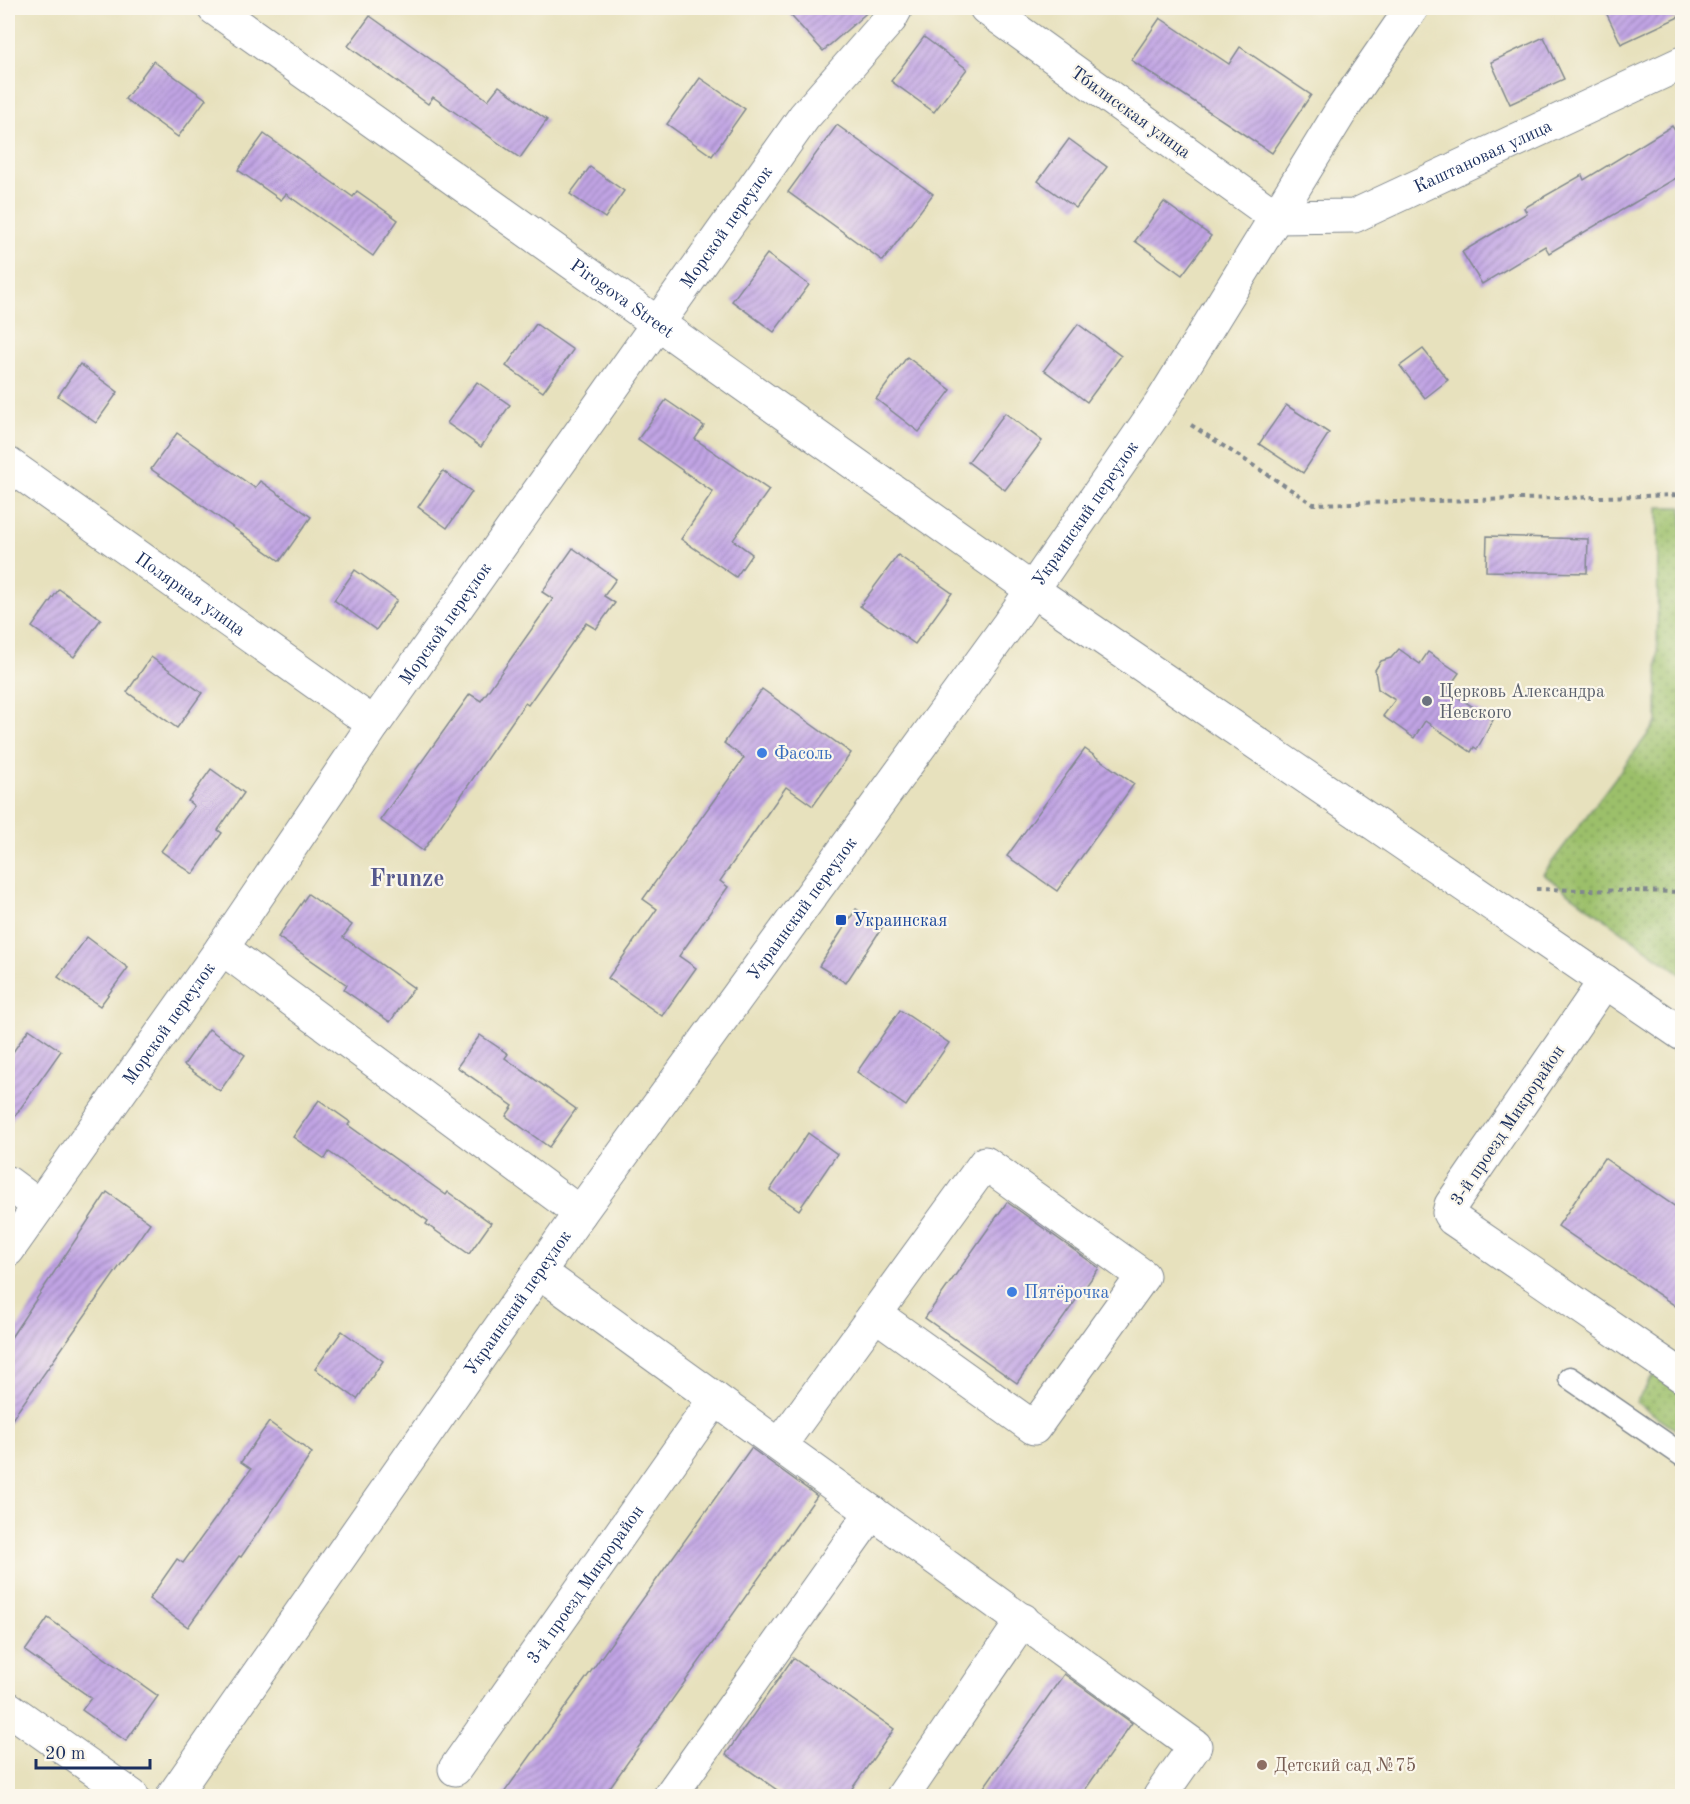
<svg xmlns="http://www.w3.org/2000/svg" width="1690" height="1804" font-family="'Old Standard TT',serif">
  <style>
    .park { fill: url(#park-dots); stroke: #5c7864; stroke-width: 1.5 }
    .building { fill: url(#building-hatch) }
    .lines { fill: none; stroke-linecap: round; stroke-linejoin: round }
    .lane-casing { stroke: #81888e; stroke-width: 25 }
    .street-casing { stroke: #81888e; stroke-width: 35 }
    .secondary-casing { stroke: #81888e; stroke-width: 35 }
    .path { stroke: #81888e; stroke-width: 4; stroke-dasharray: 4.5 4.5; stroke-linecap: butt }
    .lane { stroke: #fff; stroke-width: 22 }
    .street { stroke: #fff; stroke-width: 33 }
    .secondary { stroke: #fff; stroke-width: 33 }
    .worship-dot { fill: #6b7280; stroke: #fbf7ec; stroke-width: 2 }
    .shop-dot { fill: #3f7fe0; stroke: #fbf7ec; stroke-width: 2 }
    .transit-dot { fill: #1a4fb4; stroke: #fbf7ec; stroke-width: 2 }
    .education-dot { fill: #8d6e63; stroke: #fbf7ec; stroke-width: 2 }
    .labels { text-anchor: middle; stroke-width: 4.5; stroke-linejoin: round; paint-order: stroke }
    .street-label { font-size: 18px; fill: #1b2f5e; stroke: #fbf7ec }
    .worship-label { font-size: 18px; fill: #5b616d; stroke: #fbf7ec; text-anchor: start }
    .shop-label { font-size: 18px; fill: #366cbe; stroke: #fbf7ec; text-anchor: start }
    .transit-label { font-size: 18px; fill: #164399; stroke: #fbf7ec; text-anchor: start }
    .education-label { font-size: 18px; fill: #785e54; stroke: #fbf7ec; text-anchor: start }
    .district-label { font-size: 24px; font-weight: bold; fill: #55588d; stroke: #fbf7ec }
  </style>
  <defs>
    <pattern id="park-dots" width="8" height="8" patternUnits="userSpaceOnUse" patternTransform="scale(1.5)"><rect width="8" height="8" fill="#9cc06a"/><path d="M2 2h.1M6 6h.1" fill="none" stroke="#7e9c5a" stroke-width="1.8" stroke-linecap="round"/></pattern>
    <pattern id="building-hatch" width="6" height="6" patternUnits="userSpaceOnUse" patternTransform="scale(1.5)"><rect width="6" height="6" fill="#c1a4e4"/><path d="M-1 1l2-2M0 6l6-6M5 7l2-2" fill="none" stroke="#9c86bc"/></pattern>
  </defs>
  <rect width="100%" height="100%" fill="#fbf7ec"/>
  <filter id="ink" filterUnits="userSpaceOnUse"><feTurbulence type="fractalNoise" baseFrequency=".0167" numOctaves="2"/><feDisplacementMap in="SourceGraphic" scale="12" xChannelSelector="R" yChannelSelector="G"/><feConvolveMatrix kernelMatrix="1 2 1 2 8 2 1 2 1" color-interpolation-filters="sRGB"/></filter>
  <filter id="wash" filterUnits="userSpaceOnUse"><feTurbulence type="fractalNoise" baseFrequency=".008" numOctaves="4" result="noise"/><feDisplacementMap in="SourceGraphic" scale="24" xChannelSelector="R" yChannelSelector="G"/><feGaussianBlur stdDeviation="1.35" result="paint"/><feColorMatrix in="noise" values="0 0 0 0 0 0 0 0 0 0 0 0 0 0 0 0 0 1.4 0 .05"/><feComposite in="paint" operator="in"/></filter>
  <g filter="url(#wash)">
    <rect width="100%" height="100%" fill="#e7e1bd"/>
    <g class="park">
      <path d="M1658 507H1682V975L1543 874 1657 722Z"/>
      <path d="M1654 1375 1682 1395V1434L1636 1402Z"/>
    </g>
    <g id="blocks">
      <g class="building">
        <path d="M784 8H872L823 51Z"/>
        <path d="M1604 8H1683V15L1621 44Z"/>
        <path d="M370 16 488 100 499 86 547 120 520 158 433 97 428 104 348 46Z"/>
        <path d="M1160 18 1229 64 1240 47 1311 95 1272 153 1131 60Z"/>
        <path d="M924 37 967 69 934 112 891 81Z"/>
        <path d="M1544 37 1564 79 1510 104 1491 62Z"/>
        <path d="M153 61 206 99 178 137 125 99Z"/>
        <path d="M700 78 745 109 712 156 667 124Z"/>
        <path d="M837 125 933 194 883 261 788 192Z"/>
        <path d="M1672 126 1683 143V174L1549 253 1545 246 1482 284 1462 252 1527 213 1524 208 1582 175 1584 180Z"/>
        <path d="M264 134 353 197 357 191 398 220 373 256 286 194 281 200 238 170Z"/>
        <path d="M1069 139 1107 167 1076 208 1038 181Z"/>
        <path d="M590 167 624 191 605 218 570 194Z"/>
        <path d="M1164 202 1211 236 1182 275 1135 241Z"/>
        <path d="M767 254 809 285 774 332 732 301Z"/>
        <path d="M536 324 573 350 543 392 506 366Z"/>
        <path d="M1078 324 1121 356 1087 402 1044 370Z"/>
        <path d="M1423 349 1448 380 1425 398 1400 366Z"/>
        <path d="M907 357 951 390 919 432 876 399Z"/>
        <path d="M80 364 118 392 96 423 58 396Z"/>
        <path d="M477 382 510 405 481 447 447 423Z"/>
        <path d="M666 400 704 426 695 439 769 490 733 540 752 554 736 577 681 539 713 492 638 439Z"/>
        <path d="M1286 405 1329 433 1303 473 1259 444Z"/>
        <path d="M1005 413 1042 441 1005 490 968 462Z"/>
        <path d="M177 433 255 488 260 481 311 517 280 561 151 469Z"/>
        <path d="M443 471 472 492 447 528 418 507Z"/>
        <path d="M1487 536 1588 539 1587 573 1486 571Z"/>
        <path d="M573 548 616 579 604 596 615 603 596 629 586 623 528 705 525 703 423 851 380 820 470 694 481 701 553 599 542 592Z"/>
        <path d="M898 555 952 593 915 644 860 606Z"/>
        <path d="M355 570 397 600 376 630 334 600Z"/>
        <path d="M59 589 101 619 74 657 32 627Z"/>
        <path d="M1399 649 1420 664 1428 652 1459 673 1447 690 1493 720 1477 749 1474 747 1471 752 1425 721 1414 738 1383 716 1395 700 1378 689 1375 670 1381 661 1391 658Z"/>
        <path d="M151 657 202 693 177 728 127 692Z"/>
        <path d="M762 689 851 753 813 806 786 787 720 881 728 887 679 956 696 968 662 1016 608 978 657 909 643 899 744 758 724 743Z"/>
        <path d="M1085 749 1134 784 1057 891 1007 856Z"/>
        <path d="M211 769 244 793 218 830 222 833 193 874 161 851 194 806 188 801Z"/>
        <path d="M308 894 352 925 343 937 414 988 390 1022 344 990 347 985 278 937Z"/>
        <path d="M856 909 883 926 846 983 819 966Z"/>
        <path d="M87 937 128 968 100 1006 58 977Z"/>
        <path d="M900 1010 949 1043 906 1106 857 1072Z"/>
        <path d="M29 1029 61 1051 8 1126V1059Z"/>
        <path d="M209 1029 245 1055 220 1091 184 1065Z"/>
        <path d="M480 1035 508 1054 505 1058 576 1109 549 1147 506 1116 513 1106 457 1067Z"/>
        <path d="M319 1100 350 1122 348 1125 446 1195 448 1192 491 1223 469 1254 426 1224 428 1221 329 1152 325 1159 293 1137Z"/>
        <path d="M808 1133 837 1154 799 1210 770 1190Z"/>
        <path d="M1604 1158 1683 1212V1311L1558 1226Z"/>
        <path d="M107 1192 150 1223 8 1425V1342Z"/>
        <path d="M1007 1202 1099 1268 1017 1383 925 1318Z"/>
        <path d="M342 1331 383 1361 357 1399 315 1369Z"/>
        <path d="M269 1422 312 1453 241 1557 239 1556 188 1627 149 1599 177 1559 183 1563 251 1469 241 1462Z"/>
        <path d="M751 1448 817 1496 603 1797H501Z"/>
        <path d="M48 1618 158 1696 126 1741 82 1710 91 1698 25 1651Z"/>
        <path d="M793 1658 894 1729 846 1797H787L726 1754Z"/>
        <path d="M1064 1674 1132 1723 1080 1797H977Z"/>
      </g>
    </g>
  </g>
  <g filter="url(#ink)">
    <use href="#blocks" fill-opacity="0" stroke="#81888e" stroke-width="1.5"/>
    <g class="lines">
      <g class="lane-casing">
        <path id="lane" d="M1570 1378 1682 1455"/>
      </g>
      <g class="street-casing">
        <g id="street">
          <path id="s1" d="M1276 217 1354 216 1682 63"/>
          <path d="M1276 217 1341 111 1412 8"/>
          <path id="s2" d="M8 464 374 724"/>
          <path d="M1031 589 1682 1034"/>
          <path d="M222 948 580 1213"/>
          <path d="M1605 981 1451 1205 1449 1213 1453 1219 1682 1376"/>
          <path d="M8 1183 39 1206"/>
          <path id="s3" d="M8 1250 222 948 374 724 804 117 890 19 896 8"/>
          <path d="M541 1273 1195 1746 1160 1796"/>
          <path d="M780 1445 985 1163 1143 1276 1034 1428 875 1314"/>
          <path d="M8 1708 132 1796"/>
          <path id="s4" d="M455 1769 715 1399"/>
          <path d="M670 1796 872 1512"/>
          <path d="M903 1796 1023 1620"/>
        </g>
      </g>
      <g class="secondary-casing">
        <g id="secondary">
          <path id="s5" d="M214 8 1031 589"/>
          <path id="s6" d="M173 1796 580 1213 1008 625 1160 405 1276 217 986 8"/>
        </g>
      </g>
      <g class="path">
        <path d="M1191 425 1313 504 1682 495"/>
        <path d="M1536 889 1682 892"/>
      </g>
      <use href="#lane" class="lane"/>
      <use href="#street" class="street"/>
      <use href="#secondary" class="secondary"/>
    </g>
  </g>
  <circle class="worship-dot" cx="1427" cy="701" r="6"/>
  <g class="shop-dot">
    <circle cx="762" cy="753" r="6"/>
    <circle cx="1012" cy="1292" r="6"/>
  </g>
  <rect class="transit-dot" x="835" y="914" width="12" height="12" rx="3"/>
  <circle class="education-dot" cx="1262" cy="1765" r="6"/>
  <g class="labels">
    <g class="street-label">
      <text transform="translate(1131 112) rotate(36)" y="6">Тбилисская улица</text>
      <text dy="6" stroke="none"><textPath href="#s1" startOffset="220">Каштановая улица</textPath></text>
      <text dy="6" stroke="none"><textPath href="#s3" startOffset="1250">Морской переулок</textPath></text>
      <text dy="6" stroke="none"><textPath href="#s5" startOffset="501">Pirogova Street</textPath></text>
      <text dy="6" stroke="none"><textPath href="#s6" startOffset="1574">Украинский переулок</textPath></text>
      <text dy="6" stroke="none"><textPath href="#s2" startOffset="224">Полярная улица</textPath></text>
      <text dy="6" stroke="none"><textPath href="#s3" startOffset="764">Морской переулок</textPath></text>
      <text dy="6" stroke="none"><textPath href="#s6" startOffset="1088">Украинский переулок</textPath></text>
      <text dy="6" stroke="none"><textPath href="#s3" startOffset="278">Морской переулок</textPath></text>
      <text transform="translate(1507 1125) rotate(-56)" y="6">3-й проезд Микрорайон</text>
      <text dy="6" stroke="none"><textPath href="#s6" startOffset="602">Украинский переулок</textPath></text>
      <text dy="6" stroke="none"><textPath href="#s4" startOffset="226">3-й проезд Микрорайон</textPath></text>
    </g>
    <g class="worship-label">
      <text x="1439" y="697">Церковь Александра<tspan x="1439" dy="21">Невского</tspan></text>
    </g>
    <g class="shop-label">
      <text x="774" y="759">Фасоль</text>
      <text x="1024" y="1298">Пятёрочка</text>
    </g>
    <g class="transit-label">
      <text x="853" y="926">Украинская</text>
    </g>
    <g class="education-label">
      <text x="1274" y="1771">Детский сад №75</text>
    </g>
    <g class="district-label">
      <text x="407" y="886">Frunze</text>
    </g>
  </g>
  <rect width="1690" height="1804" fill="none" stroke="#fbf7ec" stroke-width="30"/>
  <path d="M36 1759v9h114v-9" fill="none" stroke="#1b2f5e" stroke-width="3"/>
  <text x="45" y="1759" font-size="18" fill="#1b2f5e" stroke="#fbf7ec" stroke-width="4.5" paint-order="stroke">20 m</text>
</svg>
